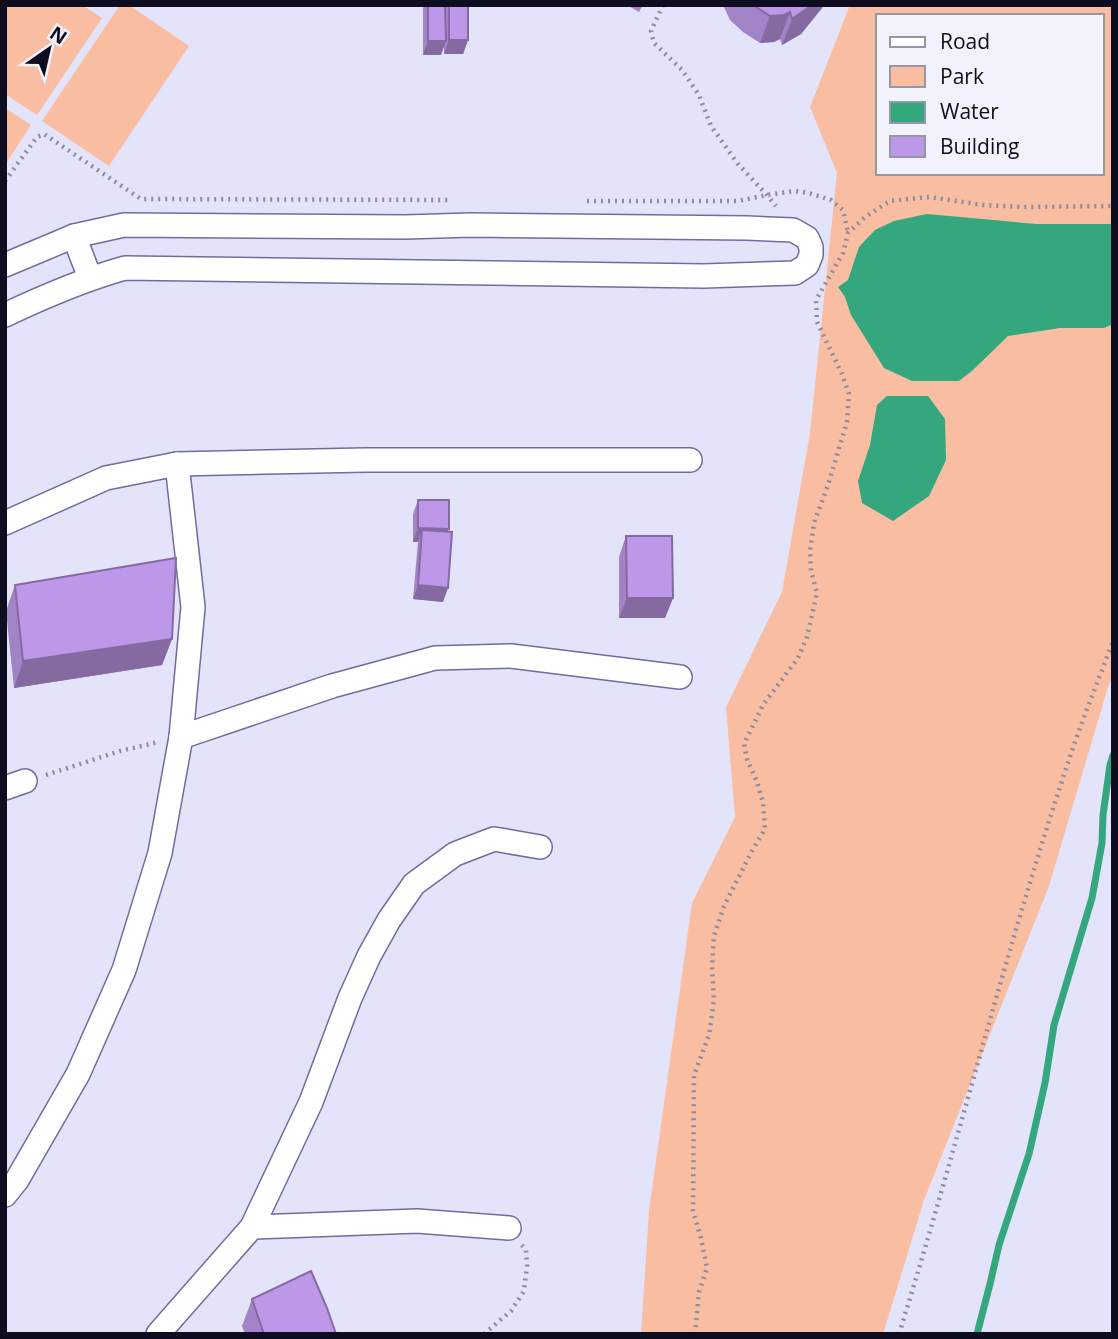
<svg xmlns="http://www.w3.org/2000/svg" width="1118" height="1339" font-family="'Open Sans',sans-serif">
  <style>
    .green { fill: #f9bda1; fill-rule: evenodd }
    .water { fill: #34a77f }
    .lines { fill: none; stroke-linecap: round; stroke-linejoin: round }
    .stream { stroke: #34a77f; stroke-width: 7 }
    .minor-casing { stroke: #6f6d9e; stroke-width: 26 }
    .path { stroke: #8b8a9f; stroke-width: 4.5; stroke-dasharray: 2 5; stroke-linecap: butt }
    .minor { stroke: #fff; stroke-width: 23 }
    .wall { fill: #a383c8 }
    .shaded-wall { fill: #856aa2 }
    .building { fill: #be98e8; stroke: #856aa2; stroke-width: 2 }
  </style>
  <rect width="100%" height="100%" fill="#e3e3fa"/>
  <g class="green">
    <path d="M5 5H82L102 18 37 115 5 94Z"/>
    <path d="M120 5H129L189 46 109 166 42 121Z"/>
    <path d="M850 5H1113V676L1108 687 1049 886 924 1200 883 1334H641L649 1211 692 903 735 817 726 707 782 592 810 433 837 173 810 107ZM878 16H1102V173H878Z"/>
    <path d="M5 108 31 125 5 165Z"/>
  </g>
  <g class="water">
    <path d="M927 214 1036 224H1113V324L1104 328H1060L1008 336 973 370 959 381H912L884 368 851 315 845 297 838 287 848 280 859 247 875 230 894 221Z"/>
    <path d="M887 396H928L945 419 946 460 929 496 893 521 862 503 858 481 870 445 877 405Z"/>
  </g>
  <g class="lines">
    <path class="stream" d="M977 1334 990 1284 999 1245 1029 1154 1045 1083 1054 1025 1092 898 1102 843 1103 815 1110 765 1113 755"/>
    <g class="minor-casing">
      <g id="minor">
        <path d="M74 236 90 278"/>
        <path d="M5 265 74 236 124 225 405 227 471 225 747 228 793 230 807 238 811 247V255L807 265 795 273 704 276 125 268C82 280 45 296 5 315"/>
        <path d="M5 523 106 478 177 464 365 460H690"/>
        <path d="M181 737 332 686 435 658 511 656 680 677"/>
        <path d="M5 788 25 781"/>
        <path d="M5 1195 17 1180 78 1074 124 970 160 853 181 737 193 607 177 464"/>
        <path d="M252 1227 417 1221 509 1228"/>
        <path d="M158 1334 252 1227 311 1102 350 998 369 956 389 920 414 884 455 854 494 839 540 847"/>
      </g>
    </g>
    <g class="path">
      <path d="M663 5 651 31 654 43 682 70 699 95 711 126 738 164 767 195 776 206"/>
      <path d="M5 181 37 137 44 134 141 199 452 200"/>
      <path d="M587 201H738L767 195 795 191 809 193 831 200 843 210 848 233"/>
      <path d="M46 775 120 751 159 742"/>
      <path d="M484 1334 511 1311 524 1291 527 1265 526 1250 521 1244"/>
      <path d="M695 1334 699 1292 707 1268 701 1238 693 1211 694 1075 709 1035 714 1001 712 967 714 936 724 906 753 849 765 829 763 802 757 782 747 759 744 744 763 705 798 658 807 637 817 593 811 571 810 551 814 523 828 485 847 422 849 394 842 374 817 322 816 300 843 253 848 233 865 217 890 201 929 197 983 205 1024 207 1113 206"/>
      <path d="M899 1334C960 1138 1008 939 1074 745 1086 710 1100 676 1113 641"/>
    </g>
    <use href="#minor" class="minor"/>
  </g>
  <g class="wall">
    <path d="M424 5H445V7L446 5H468V40L463 54H444V46L441 55H423V9Z"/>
    <path d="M627 5H643L639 12Z"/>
    <path d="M723 5H823L822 8 801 34 782 45 780 39 774 42 760 43 743 32 730 20Z"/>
    <path d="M418 500 448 532 443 602 413 599 418 542H413V514Z"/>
    <path d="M626 536 673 598 665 618H619V557Z"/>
    <path d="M15 585 172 639 162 665 14 688 6 611Z"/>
    <path d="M252 1299 336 1334H245L242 1326Z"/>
  </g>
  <g class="shaded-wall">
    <path d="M812 5H823L822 8 801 34 782 45 792 19Z"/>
    <path d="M790 12 780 39 774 42 760 43 770 16Z"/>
    <path d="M449 40H468L463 54H444Z"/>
    <path d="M428 41H446L441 55H423Z"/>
    <path d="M418 528 449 529 444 543 422 530 418 542H413Z"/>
    <path d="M418 585 448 588 443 602 413 599Z"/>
    <path d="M627 598H673L665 618H619Z"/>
    <path d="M172 639 162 665 14 688 23 661Z"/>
  </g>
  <g class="building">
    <path d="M428 5H445L446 41H428Z"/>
    <rect x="449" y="5" width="19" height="35"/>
    <path d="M753 5H812L792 19 790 12 784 15 770 16Z"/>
    <path d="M418 500H449V529L418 528Z"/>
    <path d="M422 530 452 532 448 588 418 585Z"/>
    <path d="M626 536H672L673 598H627Z"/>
    <path d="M176 558 172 639 23 661 15 585Z"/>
    <path d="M311 1271 327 1308 336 1334H264L252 1299Z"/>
  </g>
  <rect width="1118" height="1339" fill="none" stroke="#0e0c1f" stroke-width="14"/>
  <rect x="876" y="14" width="228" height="161" fill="#f2f2fd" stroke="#9796a4" stroke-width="2"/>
  <rect x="890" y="37" width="35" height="10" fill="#ffffff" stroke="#9796a4" stroke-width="2"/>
  <text x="940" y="49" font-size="21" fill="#0e0c1f">Road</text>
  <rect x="890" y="66" width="35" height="21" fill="#f9bda1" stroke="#9796a4" stroke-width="2"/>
  <text x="940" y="84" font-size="21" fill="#0e0c1f">Park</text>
  <rect x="890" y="102" width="35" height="21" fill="#34a77f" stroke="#9796a4" stroke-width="2"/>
  <text x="940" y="119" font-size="21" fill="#0e0c1f">Water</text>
  <rect x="890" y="136" width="35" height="21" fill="#be98e8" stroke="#9796a4" stroke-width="2"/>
  <text x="940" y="154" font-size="21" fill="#0e0c1f">Building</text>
  <g transform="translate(49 49) rotate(34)" stroke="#f2f2fd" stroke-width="5" paint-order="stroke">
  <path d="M0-5L12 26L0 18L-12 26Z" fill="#0e0c1f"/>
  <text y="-10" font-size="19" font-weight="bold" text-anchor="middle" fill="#0e0c1f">N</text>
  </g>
</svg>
